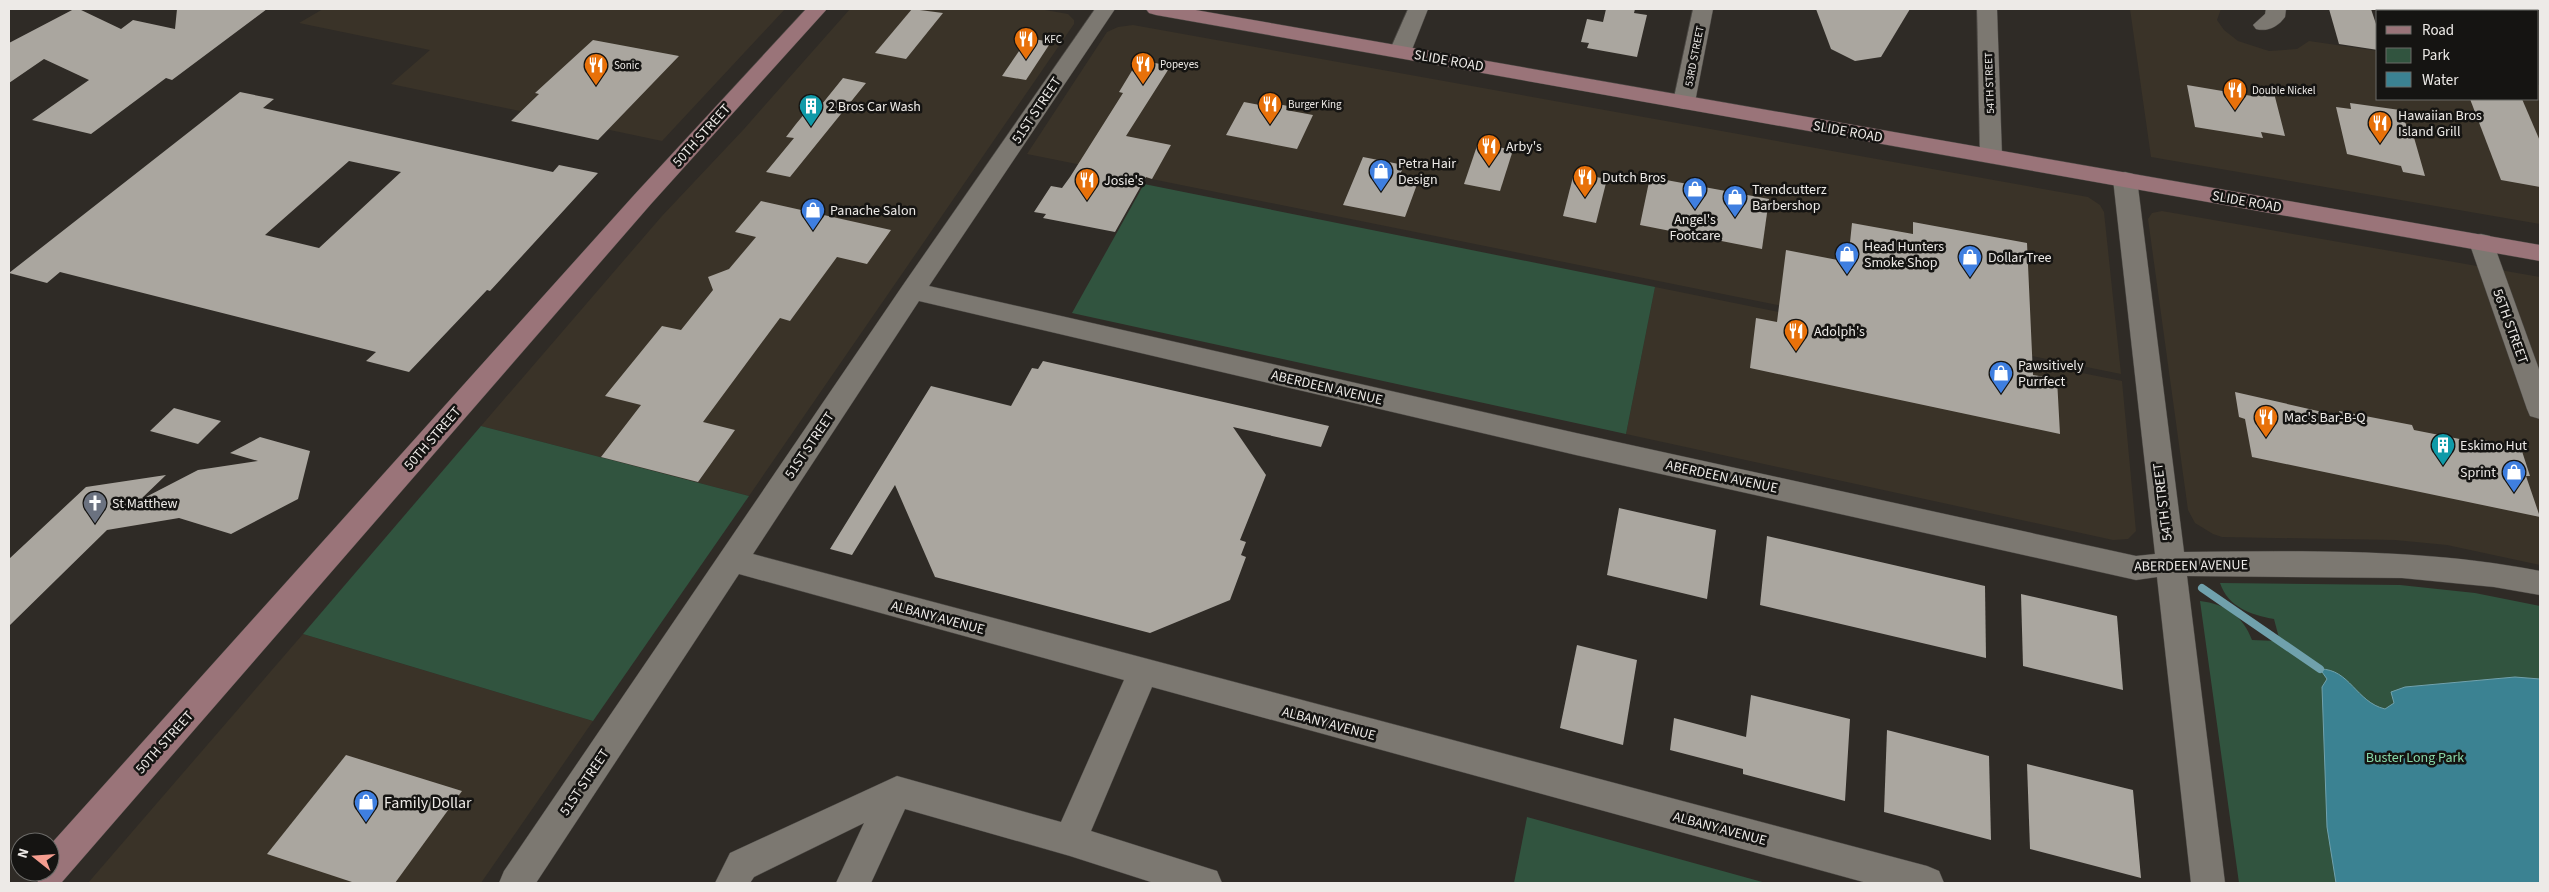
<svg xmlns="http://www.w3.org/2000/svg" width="2549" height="892" font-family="'Source Sans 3',sans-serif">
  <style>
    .built { fill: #3a3328 }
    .green { fill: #31543f }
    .water { fill: #3b8292; stroke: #70a1ac }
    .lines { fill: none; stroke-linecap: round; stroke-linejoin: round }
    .stream { stroke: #70a1ac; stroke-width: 8 }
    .building { fill: #aaa69f; fill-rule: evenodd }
    .minor-casing { stroke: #4a4743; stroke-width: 1 }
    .tertiary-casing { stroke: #4a4743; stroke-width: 1 }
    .secondary-casing { stroke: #4a4743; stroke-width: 1 }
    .minor { fill: #7c7871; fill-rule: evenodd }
    .tertiary { fill: #7c7871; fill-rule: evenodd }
    .secondary { fill: #9a7479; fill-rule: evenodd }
    .labels { text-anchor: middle; stroke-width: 5; stroke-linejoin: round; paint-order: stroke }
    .far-poi-label { font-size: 11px; fill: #edeae7; stroke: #151412; text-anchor: start }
    .far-street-label { font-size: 11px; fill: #edeae7; stroke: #151412 }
    .street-label { font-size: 14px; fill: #edeae7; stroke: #151412 }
    .poi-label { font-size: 14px; fill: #edeae7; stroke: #151412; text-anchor: start }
    .park-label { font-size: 14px; fill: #88d8a8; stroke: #151412 }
    .near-poi-label { font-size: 16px; fill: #edeae7; stroke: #151412; text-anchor: start }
  </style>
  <rect width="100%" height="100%" fill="#2f2b26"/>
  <g class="built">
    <path d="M323 9H785L662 141 391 84 430 50 299 23Z"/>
    <path d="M850 9H1039L1068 14 1074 20V24L749 496 481 426 662 216 744 129Z"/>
    <path d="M2130 9H2221L2217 20 2224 30 2238 41 2269 51 2297 49 2309 41 2378 51V99H2538V85H2540V224L2151 157Z"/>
    <path d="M1133 25 2088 197 2100 205 2104 212 2121 374 1027 154 1107 32 1118 27Z"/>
    <path d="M2162 211 2540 277V565L2447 545 2395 540 2222 537 2213 534 2195 523 2188 510 2148 219 2152 213Z"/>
    <path d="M1655 287 2122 381 2136 531 2128 539 2113 540 1626 434Z"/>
    <path d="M303 634 593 721 481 883H88Z"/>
  </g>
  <g class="green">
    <path d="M1144 184 1655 287 1626 434 1072 313Z"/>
    <path d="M481 426 749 496 593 721 303 634Z"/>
    <path d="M2220 583 2400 585 2475 593 2540 606V883H2239L2200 601C2226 604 2243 616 2252 640L2276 641 2319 672 2323 669 2279 638 2274 619C2251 615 2228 607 2220 583Z"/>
    <path d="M1527 817 1766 883H1514Z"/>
  </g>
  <path class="water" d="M2320 669C2350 669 2356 702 2385 709L2394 703 2391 692 2405 687 2515 677 2540 679V883H2336L2327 827 2322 687 2327 679Z"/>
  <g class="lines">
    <path class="stream" d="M2202 588 2320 669"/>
  </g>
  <g class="building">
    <path d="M74 9H79L121 29 133 20 175 29 177 9H267L172 80 166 78 91 134 32 120 89 80 44 59 9 83V43Z"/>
    <path d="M912 9 943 13 906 59 875 53Z"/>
    <path d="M1606 9H1635L1634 13 1647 15 1637 57 1587 48 1589 43 1581 42 1587 19 1603 22Z"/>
    <path d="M1816 9H1910L1881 57 1855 61 1831 49Z"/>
    <path d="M2329 9H2371L2378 30V50L2339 44Z"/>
    <path d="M1028 38 1051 42 1026 80 1002 76Z"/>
    <path d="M593 40 679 56 598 140 511 121 539 94 535 93Z"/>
    <path d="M1144 61 1166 65 1163 69 1168 70 1126 136 1171 145 1152 179 1146 177 1115 232 1043 218 1046 214 1034 212 1051 186 1062 188 1070 177 1123 93 1119 92 1136 64 1142 65Z"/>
    <path d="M843 78 866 83 790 177 766 172 794 138 786 137 796 124 810 107 818 109Z"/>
    <path d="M2187 85 2252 96 2251 89 2274 93 2285 136 2261 132 2263 138 2195 127Z"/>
    <path d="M240 92 274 99 263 108 553 172 559 165 598 173 490 291 487 290 409 372 366 361 376 352 60 272 47 283 9 273ZM349 161 401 172 319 248 265 235Z"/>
    <path d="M2470 99H2522L2540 141V187L2501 180Z"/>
    <path d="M1244 102 1265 106 1268 102 1288 106 1286 110 1313 115 1297 149 1226 135Z"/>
    <path d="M2350 103 2400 110 2410 134H2413L2425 176 2403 172 2401 166 2347 154 2336 107 2351 109Z"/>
    <path d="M1478 143 1513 150 1500 191 1464 184Z"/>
    <path d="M1363 157 1404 165 1400 175 1419 179 1405 217 1343 205Z"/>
    <path d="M1574 173 1607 179 1596 223 1563 216Z"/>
    <path d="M1650 177 1769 199 1762 249 1640 225Z"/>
    <path d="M761 201 891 230 867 264 837 257 790 321 780 318 703 422 735 430 698 482 601 457 641 405 605 396 662 326 681 330 713 290 708 277 729 269 756 237 735 232Z"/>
    <path d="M1913 222 2027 243 2033 375 2057 379 2060 434 1750 368 1756 318 1777 322 1786 250 1848 262 1852 223 1913 234Z"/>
    <path d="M1043 361 1329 426 1321 447 1233 427 1266 475 1240 540 1246 542 1241 555 1246 557 1230 600 1150 633 935 577 895 485 852 555 830 549 931 386 1011 406 1032 368 1038 369Z"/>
    <path d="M2235 392 2340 416 2339 411 2412 425 2414 430 2480 443 2479 439 2521 448 2530 476H2526L2540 517 2252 457 2245 419 2239 417Z"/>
    <path d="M174 408 221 421 198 444 150 431Z"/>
    <path d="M260 437 310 451 298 499 231 534 179 518 107 530 9 626V559L86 487 166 475 140 500 198 470 258 461 230 453Z"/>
    <path d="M1619 508 1716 530 1707 599 1607 575Z"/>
    <path d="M1767 536 1985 586 1986 658 1760 605Z"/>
    <path d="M2021 594 2117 616 2123 690 2023 666Z"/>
    <path d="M1577 645 1637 660 1623 745 1560 728Z"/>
    <path d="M1751 695 1850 719 1845 801 1743 774V769L1670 750 1674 718 1746 737Z"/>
    <path d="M1887 730 1989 756 1991 840 1884 812Z"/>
    <path d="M346 755 462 791 395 883H355L267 854Z"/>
    <path d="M2027 764 2133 790 2141 878 2030 849Z"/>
  </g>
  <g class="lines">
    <g class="minor-casing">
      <g id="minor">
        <path d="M1095 9H1115L929 286 1576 433 2136 556 2155 554 2113 179 2117 174 2125 172 2133 174 2137 179 2184 552C2303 551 2422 548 2540 571V595L2494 587 2402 578 2187 576 2225 883H2191L2157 577 2136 580 1576 455 919 301 753 554 1927 866 1939 871 1944 883H1867L1152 687 1091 831 1217 871 1222 883H1154L1070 856 905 809 871 883H836L864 823 754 877 750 883H715L730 853 897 776 1061 822 1124 680 739 574 536 883H499L504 871 903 285Z"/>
        <path d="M1408 9H1428L1411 52 1407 56 1400 58 1393 56 1389 52Z"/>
        <path d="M1693 9H1713L1695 102 1692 107 1684 109 1676 107 1673 102Z"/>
        <path d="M2266 9H2286L2285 17C2278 27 2267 32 2256 29L2253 25 2265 14Z"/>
        <path d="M2481 234 2490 236 2493 242 2540 372V419L2530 416 2527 409 2469 242 2472 236Z"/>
      </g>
    </g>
    <g class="tertiary-casing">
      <path id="tertiary" d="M1977 9H1997L2002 156 1999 161 1991 163 1983 161 1980 156Z"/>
    </g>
    <g class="secondary-casing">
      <g id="secondary">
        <path d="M806 9H827L651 204 62 882H38L34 872H50V845L635 194Z"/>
        <path d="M1146 9H1190L2540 245V261L1156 15 1149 13Z"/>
      </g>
    </g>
    <use href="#minor" class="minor"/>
    <use href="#tertiary" class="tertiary"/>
    <use href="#secondary" class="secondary"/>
  </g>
  <defs>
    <g id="restaurant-pin" transform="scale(1.25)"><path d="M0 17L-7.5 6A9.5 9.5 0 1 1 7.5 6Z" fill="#e8710a" stroke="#151412"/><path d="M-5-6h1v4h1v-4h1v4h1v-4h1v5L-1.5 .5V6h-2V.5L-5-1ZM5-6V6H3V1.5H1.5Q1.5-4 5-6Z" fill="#fff"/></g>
    <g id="building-pin" transform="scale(1.25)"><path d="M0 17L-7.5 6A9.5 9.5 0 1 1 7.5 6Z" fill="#0f9aa8" stroke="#151412"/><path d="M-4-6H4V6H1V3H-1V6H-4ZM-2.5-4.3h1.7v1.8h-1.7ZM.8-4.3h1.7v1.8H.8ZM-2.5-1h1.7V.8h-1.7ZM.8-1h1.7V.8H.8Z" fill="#fff"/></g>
    <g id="shop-pin" transform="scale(1.25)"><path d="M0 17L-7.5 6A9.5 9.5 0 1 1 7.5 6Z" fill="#3f7fe0" stroke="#151412"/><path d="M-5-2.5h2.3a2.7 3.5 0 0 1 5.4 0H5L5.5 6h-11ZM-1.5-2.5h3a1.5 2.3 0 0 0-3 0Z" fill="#fff"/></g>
    <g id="church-pin" transform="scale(1.25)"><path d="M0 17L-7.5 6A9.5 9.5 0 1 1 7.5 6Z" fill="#6b7280" stroke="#151412"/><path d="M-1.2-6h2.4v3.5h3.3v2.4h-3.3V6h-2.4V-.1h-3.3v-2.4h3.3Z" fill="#fff"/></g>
  </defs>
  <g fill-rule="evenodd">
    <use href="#restaurant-pin" x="1026" y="39"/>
    <use href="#restaurant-pin" x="1143" y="64"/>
    <use href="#restaurant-pin" x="596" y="65"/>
    <use href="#restaurant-pin" x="2235" y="90"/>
    <use href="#restaurant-pin" x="1270" y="104"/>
    <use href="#building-pin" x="811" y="106"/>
    <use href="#restaurant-pin" x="2380" y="123"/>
    <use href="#restaurant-pin" x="1489" y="146"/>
    <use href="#shop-pin" x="1381" y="171"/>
    <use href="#restaurant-pin" x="1585" y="177"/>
    <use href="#restaurant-pin" x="1087" y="180"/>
    <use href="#shop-pin" x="1695" y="189"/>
    <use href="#shop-pin" x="1735" y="197"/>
    <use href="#shop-pin" x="813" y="210"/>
    <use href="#shop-pin" x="1847" y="254"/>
    <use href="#shop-pin" x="1970" y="257"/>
    <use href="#restaurant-pin" x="1796" y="331"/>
    <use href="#shop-pin" x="2001" y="373"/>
    <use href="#restaurant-pin" x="2266" y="417"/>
    <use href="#building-pin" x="2443" y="445"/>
    <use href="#shop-pin" x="2514" y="472"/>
    <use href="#church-pin" x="95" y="503"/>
    <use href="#shop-pin" x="366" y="802"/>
  </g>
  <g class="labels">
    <g class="far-poi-label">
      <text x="1044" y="43">KFC</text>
      <text x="1160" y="68">Popeyes</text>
      <text x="614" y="69">Sonic</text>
      <text x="2252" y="94">Double Nickel</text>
      <text x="1288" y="108">Burger King</text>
    </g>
    <g class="far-street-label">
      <text transform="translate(1694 56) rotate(-79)" y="4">53RD STREET</text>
      <text transform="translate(1989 83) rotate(-92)" y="4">54TH STREET</text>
    </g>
    <g class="street-label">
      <text transform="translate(1449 60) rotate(10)" y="5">SLIDE ROAD</text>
      <text transform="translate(1036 110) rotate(-56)" y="5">51ST STREET</text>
      <text transform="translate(1848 131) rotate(10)" y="5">SLIDE ROAD</text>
      <text transform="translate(701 135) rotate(-48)" y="5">50TH STREET</text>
      <text transform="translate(2247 201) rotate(10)" y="5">SLIDE ROAD</text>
      <text transform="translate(2511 326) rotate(70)" y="5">56TH STREET</text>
      <text transform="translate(1327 387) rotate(13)" y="5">ABERDEEN AVENUE</text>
      <text transform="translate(432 438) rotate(-49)" y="5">50TH STREET</text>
      <text transform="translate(809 445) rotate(-56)" y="5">51ST STREET</text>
      <text transform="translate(1722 476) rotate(12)" y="5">ABERDEEN AVENUE</text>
      <text transform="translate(2162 502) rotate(-97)" y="5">54TH STREET</text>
      <text transform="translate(2191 565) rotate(-1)" y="5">ABERDEEN AVENUE</text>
      <text transform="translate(938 617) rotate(15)" y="5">ALBANY AVENUE</text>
      <text transform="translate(1329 723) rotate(15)" y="5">ALBANY AVENUE</text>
      <text transform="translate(164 742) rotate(-48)" y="5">50TH STREET</text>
      <text transform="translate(584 782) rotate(-56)" y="5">51ST STREET</text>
      <text transform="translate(1720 828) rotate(15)" y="5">ALBANY AVENUE</text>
    </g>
    <g class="poi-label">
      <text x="828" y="111">2 Bros Car Wash</text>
      <text x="2398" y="120">Hawaiian Bros<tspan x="2398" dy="16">Island Grill</tspan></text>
      <text x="1506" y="151">Arby's</text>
      <text x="1398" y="168">Petra Hair<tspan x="1398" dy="16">Design</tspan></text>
      <text x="1602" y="182">Dutch Bros</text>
      <text x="1104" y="185">Josie's</text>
      <text x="1752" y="194">Trendcutterz<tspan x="1752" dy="16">Barbershop</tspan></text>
      <text x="830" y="215">Panache Salon</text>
      <text x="1695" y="224" text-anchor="middle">Angel's<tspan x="1695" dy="16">Footcare</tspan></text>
      <text x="1864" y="251">Head Hunters<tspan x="1864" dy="16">Smoke Shop</tspan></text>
      <text x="1988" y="262">Dollar Tree</text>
      <text x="1814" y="336">Adolph's</text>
      <text x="2018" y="370">Pawsitively<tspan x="2018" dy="16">Purrfect</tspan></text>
      <text x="2284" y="422">Mac's Bar-B-Q</text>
      <text x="2460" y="450">Eskimo Hut</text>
      <text x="2496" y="477" text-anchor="end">Sprint</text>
      <text x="112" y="508">St Matthew</text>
    </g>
    <g class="park-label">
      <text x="2415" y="762">Buster Long Park</text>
    </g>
    <g class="near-poi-label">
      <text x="384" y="808">Family Dollar</text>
    </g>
  </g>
  <rect width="2549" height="892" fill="none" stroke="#edeae7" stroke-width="20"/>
  <rect x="2376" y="10" width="162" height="90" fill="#151412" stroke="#6b6a67"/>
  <rect x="2386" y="26" width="25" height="8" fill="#9a7479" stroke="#6b6a67"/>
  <text x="2422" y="35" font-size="15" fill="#edeae7">Road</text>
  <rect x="2386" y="48" width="25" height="15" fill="#31543f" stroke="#6b6a67"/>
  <text x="2422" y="60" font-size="15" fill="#edeae7">Park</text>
  <rect x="2386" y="72" width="25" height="15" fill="#3b8292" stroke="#6b6a67"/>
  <text x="2422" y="85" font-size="15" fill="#edeae7">Water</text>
  <g transform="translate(35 857) rotate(287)"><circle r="24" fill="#151412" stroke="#6b6a67"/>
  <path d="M0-4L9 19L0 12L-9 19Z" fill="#f59d8f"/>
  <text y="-8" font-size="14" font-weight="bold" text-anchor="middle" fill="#edeae7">N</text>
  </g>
</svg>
